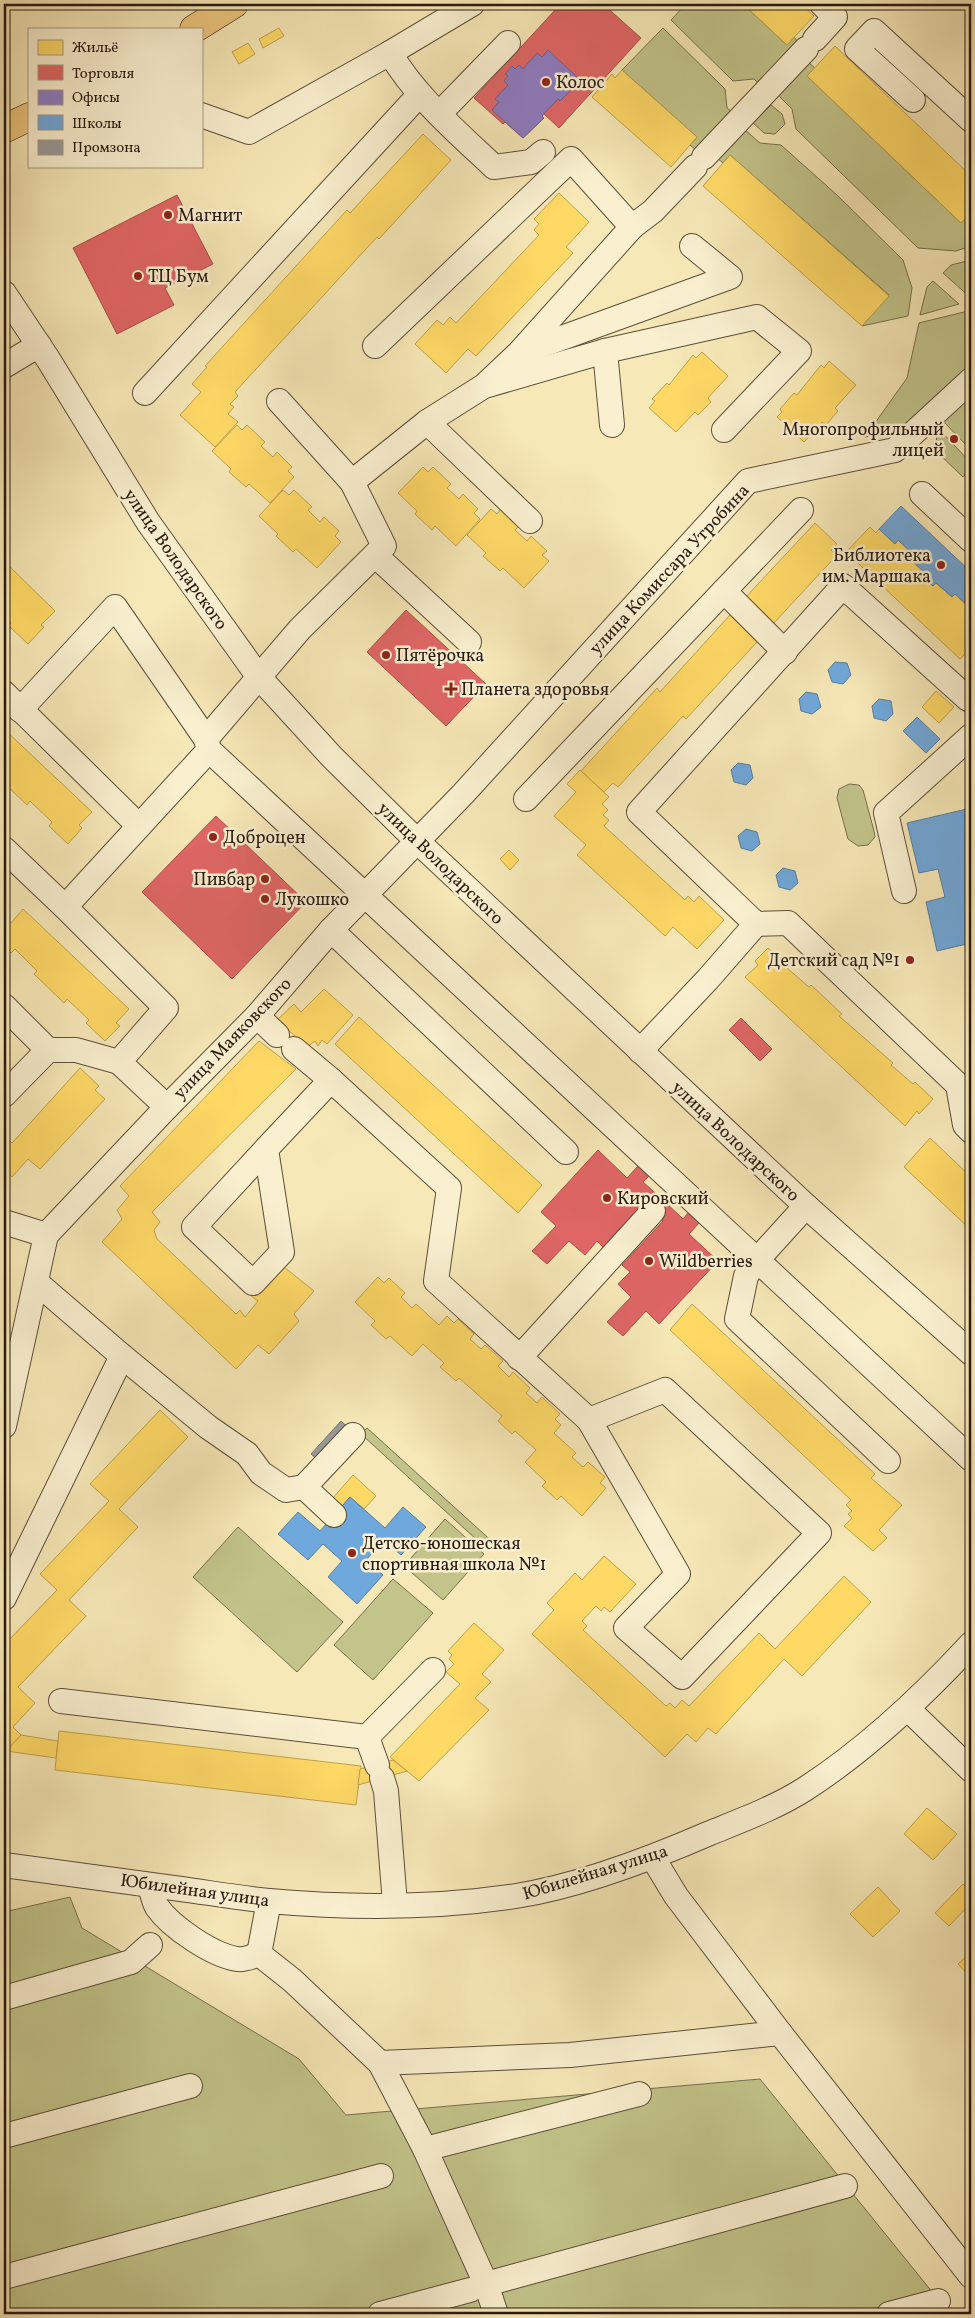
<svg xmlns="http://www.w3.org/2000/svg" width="975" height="2318" font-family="Vollkorn,serif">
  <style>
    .green { fill: #c2c48a; stroke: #766f4e }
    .homes { fill: #ffd966; stroke: #bfa04c }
    .shops { fill: #e06666; stroke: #a94f4c }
    .offices { fill: #8e7cc3; stroke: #705f8e }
    .schools { fill: #6fa8dc; stroke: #5a7d9f }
    .industry { fill: #999; stroke: #777370 }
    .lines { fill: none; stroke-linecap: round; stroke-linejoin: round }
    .minor-casing { stroke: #5c4e3a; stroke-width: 26 }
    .major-casing { stroke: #291a11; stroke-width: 29 }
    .minor { stroke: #faf0d0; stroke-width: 24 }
    .major { stroke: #ecc47c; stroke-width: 28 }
    .poi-dot { fill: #8f2418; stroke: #faf0d0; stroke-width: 2 }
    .labels { text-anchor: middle; stroke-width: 5; stroke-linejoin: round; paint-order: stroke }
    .poi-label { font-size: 18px; fill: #291a11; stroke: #faf0d0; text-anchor: start }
    .street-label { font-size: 18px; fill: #291a11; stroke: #faf0d0 }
  </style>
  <rect width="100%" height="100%" fill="#f7e8b7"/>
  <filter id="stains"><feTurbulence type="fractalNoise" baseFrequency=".004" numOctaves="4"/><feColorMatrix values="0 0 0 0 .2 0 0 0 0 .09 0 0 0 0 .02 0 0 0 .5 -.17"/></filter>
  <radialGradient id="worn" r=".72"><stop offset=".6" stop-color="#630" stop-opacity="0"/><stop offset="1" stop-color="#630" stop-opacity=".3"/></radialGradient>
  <g class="green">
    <path d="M686 4H743L787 45 794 37 799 43 760 85 754 79 733 81 671 20Z"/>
    <path d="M663 28 725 89 727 108 732 112 696 150 690 145 697 137 622 70Z"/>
    <path d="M809 63 815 68 807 76 961 223 971 212V246L956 251 918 248 796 129 792 109 778 95Z"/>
    <path d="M771 105 782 114 785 124 775 134 764 133 753 123Z"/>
    <path d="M744 129 760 143 781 145 837 195 903 260 912 288 908 316 862 326 889 295 730 155 723 163 717 158Z"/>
    <path d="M971 260V298L943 273 951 265Z"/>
    <path d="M933 281 959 304 920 315 927 287Z"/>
    <path d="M968 311 971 314V370L913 425 865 437 907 378 919 323Z"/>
    <path d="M971 394V450L943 421Z"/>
    <path d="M937 427 971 463V468L963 477 936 451Z"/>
    <path d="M849 784 859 785 863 790 874 831 875 837 868 845 858 846 848 839 837 798 839 789Z"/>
    <path d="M367 1428 495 1544 489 1551 361 1434Z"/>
    <path d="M445 1519 484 1554 443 1600 404 1566Z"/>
    <path d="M238 1527 343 1622 297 1672 193 1577Z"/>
    <path d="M393 1579 433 1613 373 1680 334 1645Z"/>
    <path d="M70 1897 82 1928 299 2059 346 2115 760 2079 950 2314H4V1912Z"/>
  </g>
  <g class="homes">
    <path d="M743 4H801L814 16 787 45Z"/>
    <path d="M279 28 284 36 263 48 259 39Z"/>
    <path d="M248 43 255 54 239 64 232 52Z"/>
    <path d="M835 46 971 176V212L961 223 807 76Z"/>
    <path d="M622 70 697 137 671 167 592 97 612 74 615 78Z"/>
    <path d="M423 134 451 160 379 239 377 237 235 392 238 396 230 404 234 407 228 414 238 422 215 447 180 415 201 392 192 384 207 367 205 366 347 210 350 213Z"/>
    <path d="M730 155 889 296 862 326 703 186Z"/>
    <path d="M559 193 589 222 566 247 573 253 476 356 468 349 446 373 415 344 437 320 443 325 450 317 456 323 539 235 534 230 539 224 534 219Z"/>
    <path d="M702 352 728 376 708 398 711 402 698 415 695 412 676 432 649 408 655 401 652 399 667 383 669 385 693 355 696 358Z"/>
    <path d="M829 361 856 385 835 408 838 411 826 425 822 422 804 442 777 417 782 412 780 409 794 393 797 395 821 365 824 368Z"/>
    <path d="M237 425 242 430 247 425 265 442 261 446 273 457 277 452 292 467 288 471 294 477 270 503 249 484 246 487 229 472 231 469 212 451Z"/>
    <path d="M423 467 428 472 433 467 451 484 447 488 459 499 463 494 478 509 474 513 480 519 456 546 435 526 432 530 415 514 417 511 398 493Z"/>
    <path d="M283 490 289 495 294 490 312 507 308 510 320 522 324 517 339 531 335 536 341 542 317 568 296 549 293 552 276 536 278 534 259 516Z"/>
    <path d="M491 509 497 514 501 509 519 526 515 530 527 541 531 536 547 551 542 555 549 561 524 588 503 568 500 571 483 556 486 553 467 535Z"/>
    <path d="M815 523 837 544 831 550 837 555 773 624 745 598Z"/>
    <path d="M870 527 876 533 879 529 895 544 898 540 914 555 910 559 924 572 921 576 933 586 936 583 952 597 955 594 971 609 967 613 971 617V648L960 659 846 552Z"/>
    <path d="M4 561 55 611 41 625 44 627 28 644 8 625 11 623 4 616Z"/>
    <path d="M730 615 758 641 686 719 683 716 618 787 613 783 604 792 581 771 657 688 660 692Z"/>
    <path d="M936 691 954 707 939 723 922 707Z"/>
    <path d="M4 729 92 812 79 825 82 828 68 844 49 826 52 822 30 801 27 805 4 783Z"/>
    <path d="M580 770 609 797 602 804 608 810 603 815 609 820 604 826 685 900 688 896 694 902 699 896 724 920 697 949 673 927 665 936 577 855 586 845 554 816 576 792 567 784Z"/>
    <path d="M509 850 519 860 510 870 500 859Z"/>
    <path d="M23 909 129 1009 116 1023 120 1026 105 1041 86 1023 89 1020 67 999 64 1003 34 974 37 971 15 949 11 953 4 946V923L7 919 11 923Z"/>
    <path d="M768 948 789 966 787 968 809 987 811 985 842 1014 839 1016 893 1063 891 1065 913 1084 915 1082 933 1099 919 1114 917 1111 905 1126 745 977 758 965 755 961Z"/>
    <path d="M324 989 353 1015 327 1044 322 1040 318 1046 315 1041 307 1047 277 1020 294 1004 301 1012Z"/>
    <path d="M359 1017 542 1185 518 1213 335 1044Z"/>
    <path d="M259 1041 296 1069 152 1212 160 1222 154 1230 157 1239 236 1314 240 1310 245 1317 258 1301 251 1296 279 1263 314 1291 294 1314 299 1321 269 1354 258 1345 236 1369 102 1242 122 1219 117 1210 129 1196 120 1186Z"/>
    <path d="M80 1068 99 1086 95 1090 105 1099 40 1169 28 1159 12 1177 4 1169V1136L12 1143Z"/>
    <path d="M930 1138 971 1177V1230L904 1167Z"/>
    <path d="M378 1277 384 1283 389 1278 405 1293 401 1297 412 1308 416 1304 439 1325 447 1316 454 1323 458 1319 474 1334 470 1339 481 1349 485 1345 503 1361 498 1366 509 1377 513 1372 530 1388 526 1393 537 1403 542 1397 560 1414 555 1419 561 1425 554 1433 576 1453 572 1457 583 1467 588 1462 605 1477 600 1483 606 1488 582 1516 561 1496 557 1500 542 1486 546 1482 525 1462 536 1450 515 1431 512 1434 498 1421 502 1416 459 1378 456 1381 440 1367 444 1363 423 1344 412 1356 390 1336 386 1339 371 1325 375 1321 355 1302Z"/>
    <path d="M692 1304 875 1474 871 1478 902 1505 879 1530 887 1538 873 1551 844 1526 852 1518 848 1514 852 1511 846 1505 851 1500 670 1330Z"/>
    <path d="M160 1410 188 1437 119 1509 138 1527 69 1600 86 1616 18 1687 35 1703 13 1727 21 1735 6 1751 4 1749V1645L57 1590 40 1574 109 1501 90 1484Z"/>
    <path d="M353 1475 376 1496 364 1509 350 1497 342 1507 332 1499Z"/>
    <path d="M604 1556 636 1584 610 1612 604 1607 601 1611 596 1606 582 1621 587 1626 583 1630 666 1706 670 1703 675 1708 682 1700 689 1706 759 1633 775 1649 844 1576 871 1602 802 1676 784 1659 716 1734 708 1728 696 1742 687 1734 665 1757 532 1634 554 1610 547 1603 575 1573 582 1580Z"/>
    <path d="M474 1623 504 1650 482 1674 491 1682 475 1698 489 1710 419 1781 390 1757 460 1684 446 1672 454 1664 449 1659 452 1655 448 1651Z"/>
    <path d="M59 1731 361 1766 356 1805 55 1770Z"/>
    <path d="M21 1735 58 1741 56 1758 6 1751Z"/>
    <path d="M393 1760 407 1771 358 1785 360 1769Z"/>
    <path d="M927 1808 957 1834 933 1860 904 1834Z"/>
    <path d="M963 1884 971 1892V1903L949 1926 935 1913Z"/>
    <path d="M878 1887 900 1911 873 1937 850 1914Z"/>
    <path d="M971 1952V1978L958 1964Z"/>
  </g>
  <g class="shops">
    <path d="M550 4H593L598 9 603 4 641 38 559 128 544 114 542 116 544 118 523 138 505 122 503 124 474 98 556 9Z"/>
    <path d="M177 195 213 264 165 288 174 305 117 334 73 248Z"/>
    <path d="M406 610 486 684 446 726 367 652Z"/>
    <path d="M216 816 306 902 232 979 142 892Z"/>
    <path d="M741 1018 772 1049 760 1061 729 1030Z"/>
    <path d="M598 1150 627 1178 638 1166 649 1176 643 1182 663 1200 653 1211 644 1203 603 1247 597 1241 585 1255 569 1241 547 1264 532 1251 556 1226 541 1212Z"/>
    <path d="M663 1200 683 1219 688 1213 699 1223 689 1234 718 1261 659 1324 646 1311 623 1336 607 1322 631 1297 618 1284 630 1272 622 1265 663 1221 653 1211Z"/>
  </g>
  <path class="offices" d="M548 50 578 78 569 87 572 89 560 101 558 99 542 116 544 118 523 138 492 110 499 102 495 99 508 85 504 81 508 76 505 74 512 66 515 69 519 65 523 69 537 53 542 57Z"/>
  <g class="schools">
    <path d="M901 506 971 572V617L967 613 971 609 955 594 952 597 936 583 933 586 921 576 924 572 910 559 914 555 898 540 895 544 879 529Z"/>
    <path d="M835 662 847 663 851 675 843 684 832 682 828 670Z"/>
    <path d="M806 692 817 694 821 707 812 714 801 711 799 699Z"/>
    <path d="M879 699 891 701 893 714 886 721 874 718 872 706Z"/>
    <path d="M917 717 940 739 926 753 903 731Z"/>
    <path d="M738 763 750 765 753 778 746 785 734 782 731 770Z"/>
    <path d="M971 808V943L937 951 926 902 945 897 938 869 919 873 907 823Z"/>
    <path d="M746 829 757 832 760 844 752 851 741 848 738 836Z"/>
    <path d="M783 868 795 871 798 883 790 890 779 887 776 875Z"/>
    <path d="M350 1497 385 1528 403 1507 426 1527 401 1555 384 1540 366 1560 383 1575 357 1604 328 1577 342 1561 323 1544 308 1560 278 1534 298 1512 320 1531Z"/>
  </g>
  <path class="industry" d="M341 1421 351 1430 321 1463 311 1454Z"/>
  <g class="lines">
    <g class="minor-casing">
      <g id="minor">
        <path d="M815 39 835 17 822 4"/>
        <path d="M390 53C416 97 457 132 494 167L531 162 543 152"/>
        <path d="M913 100 857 49 874 31 971 120"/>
        <path d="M439 114 508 43"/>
        <path d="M201 115 249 132 390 53 472 4"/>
        <path d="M704 157 806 49"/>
        <path d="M4 293 48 359 148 522 258 676 332 757 417 841 806 1206 971 1353"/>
        <path d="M375 346 571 159 632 227"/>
        <path d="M605 351 612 425"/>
        <path d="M523 352 730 277 692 246"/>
        <path d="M4 366 39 345"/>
        <path d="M488 385 605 351 757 317 799 351 724 430"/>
        <path d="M145 393 420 94"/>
        <path d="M279 401 352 482"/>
        <path d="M427 422 530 521"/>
        <path d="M922 494 971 540"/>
        <path d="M375 555 469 642"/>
        <path d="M724 591 785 652"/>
        <path d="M4 693 139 826"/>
        <path d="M971 695 968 699 843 586 639 812 756 924 788 923 958 1085 965 1125 971 1131"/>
        <path d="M20 710 115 607 206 739 209 750C462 988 717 1223 971 1459"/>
        <path d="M206 739 300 629 384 546 352 482 427 422 484 386 519 353 632 227 653 211 695 167"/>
        <path d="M526 799 801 510"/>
        <path d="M4 849 65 907 166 1008 119 1062 167 1107"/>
        <path d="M904 891 886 813 971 736"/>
        <path d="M65 907 209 750"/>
        <path d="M331 930 566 1152"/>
        <path d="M4 1006 48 1050H76L119 1062"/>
        <path d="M257 1016 277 1035"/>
        <path d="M294 1049 331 1080"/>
        <path d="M640 1051 708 979 756 924"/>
        <path d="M4 1095 48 1050"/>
        <path d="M266 1149 194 1227 253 1283 282 1252 266 1149 331 1080 449 1188 436 1281 589 1420"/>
        <path d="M806 1206 757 1260 746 1276 737 1319 888 1461"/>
        <path d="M4 1222 46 1235"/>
        <path d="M122 1356 208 1427 247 1454 261 1473 286 1490 304 1487 334 1515"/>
        <path d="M519 1358 653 1211"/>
        <path d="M665 1390 819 1533 682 1677 626 1628 678 1574 589 1420Z"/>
        <path d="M4 1426 46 1235 167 1107 257 1016 331 930 463 794 748 481 895 450 971 380"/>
        <path d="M304 1487 353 1435"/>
        <path d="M4 1598 122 1356 36 1282"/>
        <path d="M61 1701 367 1737 377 1765"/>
        <path d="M908 1709 971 1770"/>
        <path d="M367 1737 433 1670"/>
        <path d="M382 1778 386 1791 395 1904"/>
        <path d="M653 1858 676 1896 780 2033 971 2276"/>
        <path d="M4 1865C63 1873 122 1881 181 1889 210 1893 240 1898 269 1901 349 1908 437 1908 516 1896 580 1886 650 1859 710 1833 742 1820 777 1807 805 1789 867 1749 921 1698 971 1644"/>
        <path d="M150 1885C152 1892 153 1900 157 1907 171 1927 212 1955 237 1959 244 1960 252 1957 259 1954"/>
        <path d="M259 1954 292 1980 380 2063 425 2149 486 2284 496 2314"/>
        <path d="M259 1954 269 1901"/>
        <path d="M4 1998 131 1962 150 1945"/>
        <path d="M380 2063 570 2055 780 2033"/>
        <path d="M4 2136 190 2086"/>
        <path d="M425 2149 639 2094"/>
        <path d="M4 2277 381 2176"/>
        <path d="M486 2284 845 2186"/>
        <path d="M380 2314 470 2290"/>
        <path d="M889 2314 938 2301"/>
      </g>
    </g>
    <g class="major-casing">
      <g id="major">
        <path d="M194 29 234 4"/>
        <path d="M4 129 29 117"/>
      </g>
    </g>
    <use href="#minor" class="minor"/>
    <use href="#major" class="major"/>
  </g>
  <g class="poi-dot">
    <circle cx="546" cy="82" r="5"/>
    <circle cx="168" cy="215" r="5"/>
    <circle cx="138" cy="276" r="5"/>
    <circle cx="954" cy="439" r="5"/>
    <circle cx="941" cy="565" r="5"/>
    <circle cx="386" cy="655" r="5"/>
    <path d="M448.5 681.5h5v5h5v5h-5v5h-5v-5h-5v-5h5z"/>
    <circle cx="213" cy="837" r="5"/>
    <circle cx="265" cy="879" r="5"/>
    <circle cx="265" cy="899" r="5"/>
    <circle cx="910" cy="960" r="5"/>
    <circle cx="607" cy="1198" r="5"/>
    <circle cx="649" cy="1261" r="5"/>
    <circle cx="352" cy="1553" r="5"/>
  </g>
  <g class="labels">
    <g class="poi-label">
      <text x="556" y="88">Колос</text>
      <text x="178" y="221">Магнит</text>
      <text x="148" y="282">ТЦ Бум</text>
      <text x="944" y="435" text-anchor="end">Многопрофильный<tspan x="944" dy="21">лицей</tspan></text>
      <text x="931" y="561" text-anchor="end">Библиотека<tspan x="931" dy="21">им. Маршака</tspan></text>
      <text x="396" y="661">Пятёрочка</text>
      <text x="461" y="695">Планета здоровья</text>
      <text x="223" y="843">Доброцен</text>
      <text x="255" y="885" text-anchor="end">Пивбар</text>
      <text x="275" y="905">Лукошко</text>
      <text x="900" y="966" text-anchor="end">Детский сад №1</text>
      <text x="617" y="1204">Кировский</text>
      <text x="659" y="1267">Wildberries</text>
      <text x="362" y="1549">Детско-юношеская<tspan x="362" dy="21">спортивная школа №1</tspan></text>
    </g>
    <g class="street-label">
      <text transform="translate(176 559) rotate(55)" y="6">улица Володарского</text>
      <text transform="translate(669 569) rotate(-47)" y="6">улица Комиссара Утробина</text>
      <text transform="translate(441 863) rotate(44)" y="6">улица Володарского</text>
      <text transform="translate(232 1038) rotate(-46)" y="6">улица Маяковского</text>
      <text transform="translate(736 1141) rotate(43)" y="6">улица Володарского</text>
      <text transform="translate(595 1872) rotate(-17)" y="6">Юбилейная улица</text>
      <text transform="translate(195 1890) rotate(8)" y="6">Юбилейная улица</text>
    </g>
  </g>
  <rect width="975" height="2318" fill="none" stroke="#f7e8b7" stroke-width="20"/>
  <rect x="5" y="5" width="965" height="2308" fill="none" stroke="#291a11" stroke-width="2.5"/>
  <rect x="10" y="10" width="955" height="2298" fill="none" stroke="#291a11"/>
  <rect x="28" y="28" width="175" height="140" fill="#faf0d0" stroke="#a69a84"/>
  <rect x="38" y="40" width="25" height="15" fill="#ffd966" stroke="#a69a84"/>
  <text x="72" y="52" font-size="15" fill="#291a11">Жильё</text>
  <rect x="38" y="65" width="25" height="15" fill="#e06666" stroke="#a69a84"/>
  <text x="72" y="78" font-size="15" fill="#291a11">Торговля</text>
  <rect x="38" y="90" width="25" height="15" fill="#8e7cc3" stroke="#a69a84"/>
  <text x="72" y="102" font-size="15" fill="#291a11">Офисы</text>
  <rect x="38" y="115" width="25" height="15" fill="#6fa8dc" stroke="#a69a84"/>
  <text x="72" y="128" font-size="15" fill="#291a11">Школы</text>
  <rect x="38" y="140" width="25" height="15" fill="#999999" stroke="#a69a84"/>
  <text x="72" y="152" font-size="15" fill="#291a11">Промзона</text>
  <rect width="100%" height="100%" filter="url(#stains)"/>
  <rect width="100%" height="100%" fill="url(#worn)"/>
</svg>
